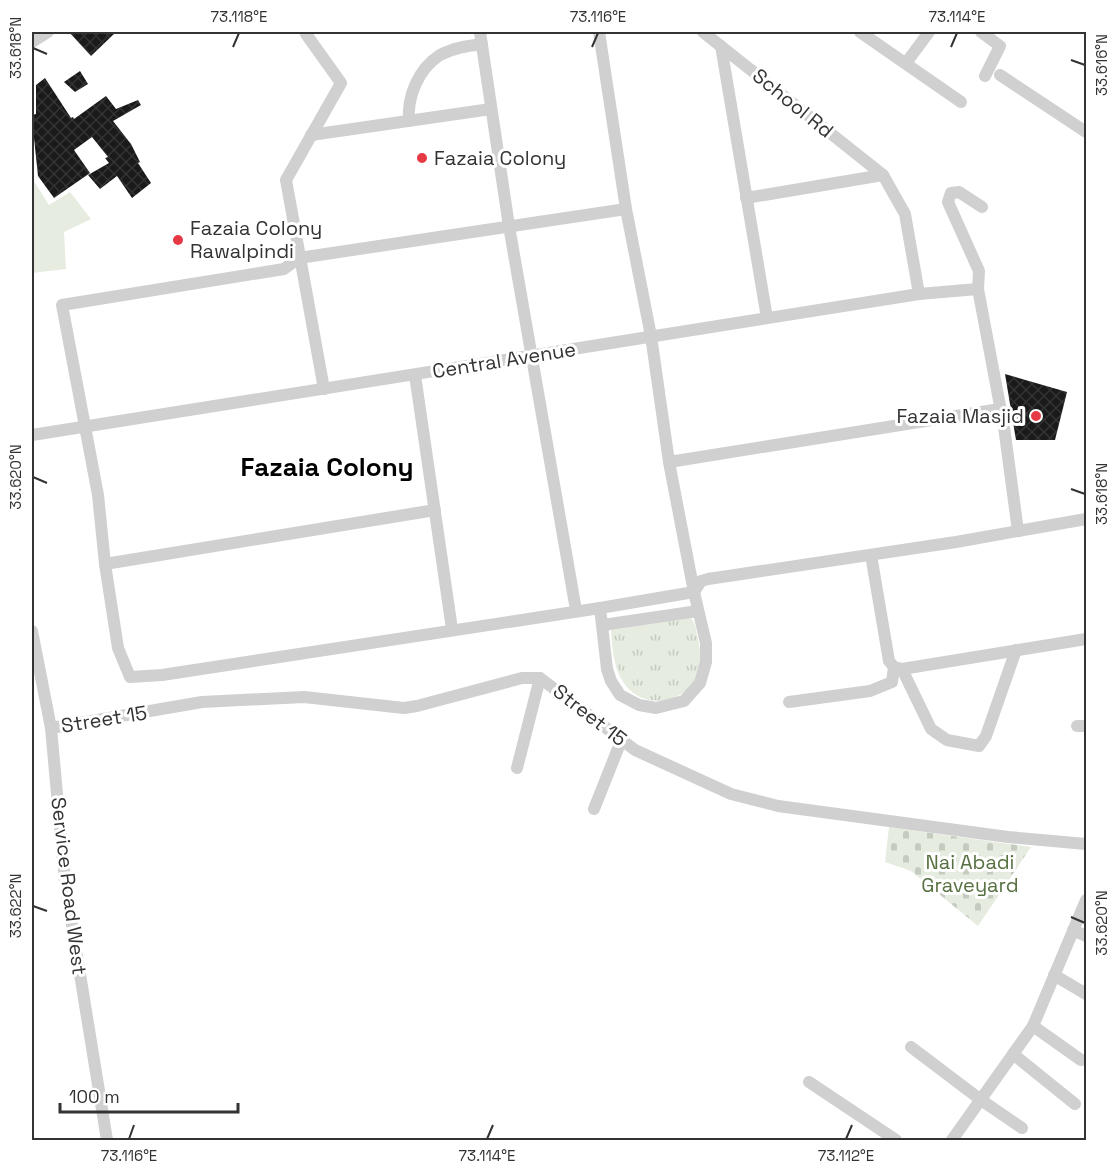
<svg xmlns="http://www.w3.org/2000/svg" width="1118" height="1172" font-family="'Space Grotesk',sans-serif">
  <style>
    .grass { fill: #e6ecdf }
    .cemetery { fill: url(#cemetery-stones) }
    .park { fill: url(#park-tufts) }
    .building { fill: url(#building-cross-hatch) }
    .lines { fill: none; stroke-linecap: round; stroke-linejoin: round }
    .minor { stroke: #d0d0d0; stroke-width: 12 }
    .ticks { fill: none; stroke: #333; stroke-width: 2 }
    .poi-dot { fill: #e63946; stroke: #fff; stroke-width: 2 }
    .labels { text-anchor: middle; stroke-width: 6; stroke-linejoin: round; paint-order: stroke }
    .street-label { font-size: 20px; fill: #333; stroke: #fff }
    .poi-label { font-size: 20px; fill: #333; stroke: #fff; text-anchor: start }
    .park-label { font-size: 20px; fill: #56703f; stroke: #fff }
    .district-label { font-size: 26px; font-weight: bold; fill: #000; stroke: #fff }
    .neatline { fill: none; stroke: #333; stroke-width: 2 }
    .ticks-label { font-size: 15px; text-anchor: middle; fill: #333 }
  </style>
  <defs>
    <pattern id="cemetery-stones" width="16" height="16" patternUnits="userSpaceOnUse" patternTransform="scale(1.5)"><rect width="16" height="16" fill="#e6ecdf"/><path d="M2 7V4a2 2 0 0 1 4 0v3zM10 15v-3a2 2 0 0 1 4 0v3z" fill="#c6cbc0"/></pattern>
    <pattern id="park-tufts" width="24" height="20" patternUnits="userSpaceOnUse" patternTransform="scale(1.5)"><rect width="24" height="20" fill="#e6ecdf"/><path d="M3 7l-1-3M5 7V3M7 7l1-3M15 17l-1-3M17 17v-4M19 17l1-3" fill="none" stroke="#c6cbc0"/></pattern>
    <pattern id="building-cross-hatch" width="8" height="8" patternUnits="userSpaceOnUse" patternTransform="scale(1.5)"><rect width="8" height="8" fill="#1a1a1a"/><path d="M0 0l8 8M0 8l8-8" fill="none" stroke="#333"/></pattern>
  </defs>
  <rect width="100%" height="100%" fill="#fff"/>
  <g class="grass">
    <path d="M34 54V114L32 115V56Z"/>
    <path d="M32 178 49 205 70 192 91 219 64 232 66 269 32 273Z"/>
  </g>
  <path class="cemetery" d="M889 827 1031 847 978 926 911 871 885 862Z"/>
  <path class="park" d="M691 618C696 624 696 631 698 639 700 649 702 662 699 672 689 702 647 711 627 687 614 672 612 649 611 630Z"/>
  <g class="building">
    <path d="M69 32H116L91 56Z"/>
    <path d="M80 71 88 84 75 92 64 82Z"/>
    <path d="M45 78 71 118 73 117 74 119 106 96 116 109 138 100 141 105 113 121 131 144 140 162 138 163 151 183 132 198 117 176 100 189 88 175 109 163 105 158 108 157 92 137 74 150 90 173 54 198 38 176 34 138H32V115L36 114V85Z"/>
    <path d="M1005 374 1067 392 1055 440H1016Z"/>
  </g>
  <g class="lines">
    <g class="minor">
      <path d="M307 32 306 34 341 83 286 180 324 389"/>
      <path d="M480 32 509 226 576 610"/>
      <path d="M599 32 626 209 651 336 669 462 694 592 706 643V662L700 683 684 701 656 708 639 705 620 695 611 681 607 669 600 608"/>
      <path d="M703 32 883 175 905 214 919 294"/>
      <path d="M860 32 961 102"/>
      <path d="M981 32 1000 46 985 76"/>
      <path d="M32 42 48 32"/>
      <path d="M721 46 767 318"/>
      <path d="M906 63 929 32"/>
      <path d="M1000 75 1086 132"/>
      <path d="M409 121C407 97 418 69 440 55 453 48 467 46 482 44"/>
      <path d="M311 135 491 109"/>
      <path d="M746 198 883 175"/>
      <path d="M982 207 959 192 951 193 948 202 979 271 978 289 1004 427 1018 531"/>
      <path d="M626 209 299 258 284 269 62 305 98 495 105 564 118 648 130 677 162 675 600 608 694 592 701 581 708 579 956 542 1086 519"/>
      <path d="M415 375 452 629"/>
      <path d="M32 435 919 294 978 289"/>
      <path d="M669 462 1000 409"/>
      <path d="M871 555 889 661 894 667 902 669 1086 639"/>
      <path d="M105 564 435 510"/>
      <path d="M603 625 698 611"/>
      <path d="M32 631 51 728 65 882 107 1140"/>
      <path d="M902 669 931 729 947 740 979 746 986 736 1016 650"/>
      <path d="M789 702 870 691 892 682 894 667"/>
      <path d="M1077 726H1086"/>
      <path d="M51 728 202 702 304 697 404 708 417 706 522 678H540L635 750 731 794 778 806 1008 837 1086 844"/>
      <path d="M517 768 540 678"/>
      <path d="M594 809 621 741"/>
      <path d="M1073 930 1086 936"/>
      <path d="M1054 975 1086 994"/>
      <path d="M1033 1026 1081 1060"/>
      <path d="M911 1047 981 1100 1022 1128"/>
      <path d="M1013 1054 1075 1104"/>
      <path d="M809 1082 896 1140"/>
      <path d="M952 1140 1033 1026 1086 900"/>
    </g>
  </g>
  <path class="ticks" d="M233 47 239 33M592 47 598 33M951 47 957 33M33 48 47 54M1071 60 1085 65M33 477 47 483M1071 489 1085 494M33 906 47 911M1071 917 1085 923M129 1139 134 1125M487 1139 493 1125M846 1139 852 1125"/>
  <g class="poi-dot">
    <circle cx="422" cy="158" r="6"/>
    <circle cx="178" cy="240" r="6"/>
    <circle cx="1036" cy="416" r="6"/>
  </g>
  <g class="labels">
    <g class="street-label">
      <text transform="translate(793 103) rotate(39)" y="7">School Rd</text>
      <text transform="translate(504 360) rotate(-9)" y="7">Central Avenue</text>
      <text transform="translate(590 715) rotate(38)" y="7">Street 15</text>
      <text transform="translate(104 719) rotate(-9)" y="7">Street 15</text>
      <text transform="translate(69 886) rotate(83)" y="7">Service Road West</text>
    </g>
    <g class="poi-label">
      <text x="434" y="165">Fazaia Colony</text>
      <text x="190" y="235">Fazaia Colony<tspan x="190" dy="23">Rawalpindi</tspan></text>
      <text x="1024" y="423" text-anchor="end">Fazaia Masjid</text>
    </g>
    <g class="park-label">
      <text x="970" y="869">Nai Abadi<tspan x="970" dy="23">Graveyard</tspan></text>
    </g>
    <g class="district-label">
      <text x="327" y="476">Fazaia Colony</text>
    </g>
  </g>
  <rect width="1118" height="1172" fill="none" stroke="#ffffff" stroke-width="66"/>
  <path d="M60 1103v9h178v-9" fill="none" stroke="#333333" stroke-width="3"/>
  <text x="69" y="1103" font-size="18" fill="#333333" stroke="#ffffff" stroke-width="4.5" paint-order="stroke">100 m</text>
  <rect x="33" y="33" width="1052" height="1106" class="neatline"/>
  <g class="ticks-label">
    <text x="239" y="22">73.118°E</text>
    <text x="598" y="22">73.116°E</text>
    <text x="957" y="22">73.114°E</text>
    <text transform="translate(16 48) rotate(-90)" y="5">33.618°N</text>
    <text transform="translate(1102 65) rotate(-90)" y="5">33.616°N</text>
    <text transform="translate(16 477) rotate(-90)" y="5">33.620°N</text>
    <text transform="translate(1102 494) rotate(-90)" y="5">33.618°N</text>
    <text transform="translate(16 906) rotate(-90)" y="5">33.622°N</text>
    <text transform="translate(1102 923) rotate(-90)" y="5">33.620°N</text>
    <text x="129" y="1161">73.116°E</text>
    <text x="487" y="1161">73.114°E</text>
    <text x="846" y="1161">73.112°E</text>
  </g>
</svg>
